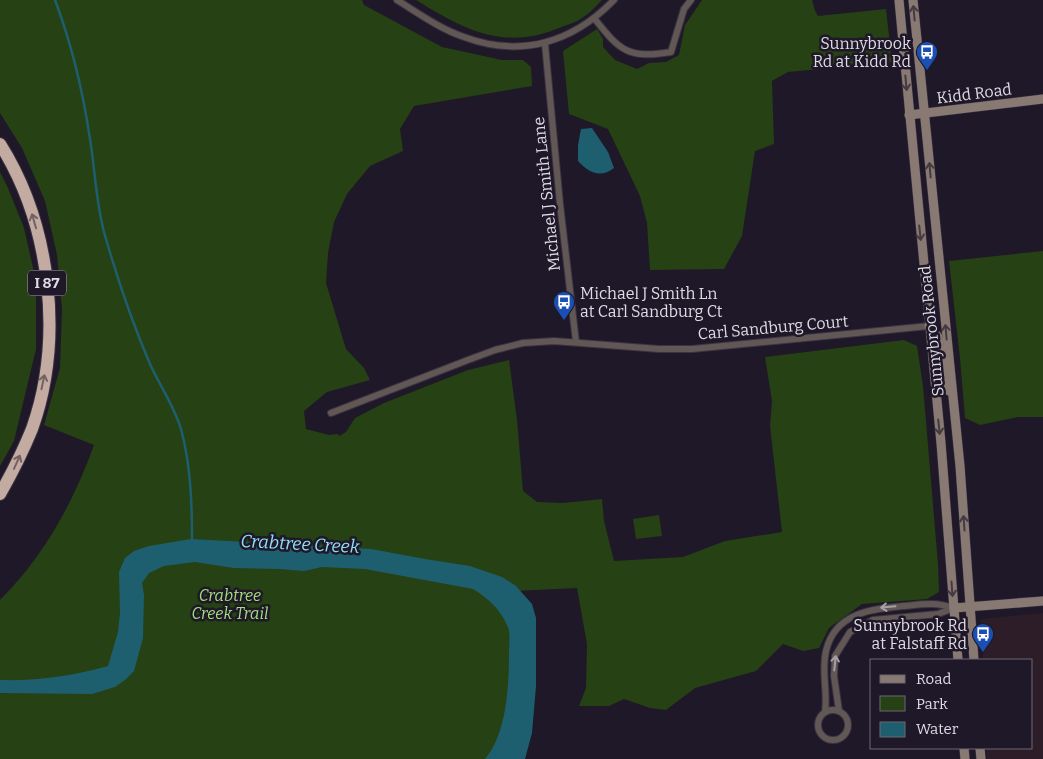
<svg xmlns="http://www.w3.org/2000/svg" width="1043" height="759" font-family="Bitter,serif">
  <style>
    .medical { fill: #2c1d28 }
    .green { fill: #264113 }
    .water { fill: #1e5f6f }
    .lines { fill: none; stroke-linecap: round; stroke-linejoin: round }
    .stream { stroke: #1e5f6f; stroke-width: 2.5 }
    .street-casing { stroke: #3a3343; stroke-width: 8 }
    .secondary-casing { stroke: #3a3343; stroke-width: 10 }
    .highway-casing { stroke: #3a3343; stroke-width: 14 }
    .street { stroke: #615754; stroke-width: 6 }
    .secondary { stroke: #897973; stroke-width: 9 }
    .highway { stroke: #c4aba2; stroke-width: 12 }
    .oneway { stroke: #443a42 }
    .oneway2 { stroke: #726265 }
    .oneway3 { stroke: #a6a0a4 }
    .labels { text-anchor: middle; stroke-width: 5; stroke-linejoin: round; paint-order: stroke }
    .shield { fill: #1f1828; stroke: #a5a0ad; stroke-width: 1 }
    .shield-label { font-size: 15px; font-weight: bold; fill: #dfdbe6 }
    .poi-label { font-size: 16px; fill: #dfdbe6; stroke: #1f1828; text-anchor: end }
    .street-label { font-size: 16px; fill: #dfdbe6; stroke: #1f1828 }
    .park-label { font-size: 16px; font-style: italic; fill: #a0df7c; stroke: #1f1828 }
    .water-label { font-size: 18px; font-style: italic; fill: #8ddff7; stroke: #1f1828 }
  </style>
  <rect width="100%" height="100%" fill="#1f1828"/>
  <path class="medical" d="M1043 613V759H987V748H1032V660H983L981 619Z"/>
  <g class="green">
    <path d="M0 0H362L364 5 442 47 502 60H523L531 67 532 86 414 106 400 129 403 151 370 166 347 194 334 222 328 253 326 283 346 349 364 368 370 380 327 392 304 411 306 429 329 435 338 434 339 436 346 432 355 418 384 403 468 370 509 360 517 420 523 491 537 502 563 503 602 499 604 521 614 561 683 557 725 541 782 532 770 426 772 401 765 357 904 340 917 346 923 386 938 564 939 592 927 599 862 604 829 628 819 648 803 651 783 644 756 671 695 688 666 710 650 708 624 699 609 706H579L586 688 587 644 577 588 515 591 514 759H0V600C44 556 73 503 94 445L44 425 60 368 62 309 57 255 45 201 22 148 0 113Z"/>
    <path d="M416 0H602C596 6 589 14 582 18 577 22 570 24 564 26 506 52 466 31 416 0Z"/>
    <path d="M702 0H812L815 11 818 16 886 9 892 62 788 72 772 81 774 144 755 151 742 236 724 269 650 270 647 223 640 196 608 129 569 114 563 51 597 29 603 39V47L615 60 637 69 649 63 666 62 679 55 685 25Z"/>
    <path d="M0 172 8 188 24 228 36 281V349L14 441 0 466Z"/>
    <path d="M1043 251V417H1018L980 425 965 418 960 358 949 261Z"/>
    <path d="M659 515 662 536 636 539 633 519Z"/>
  </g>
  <g class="water">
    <path d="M592 128 608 152 614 168C600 179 588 172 578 161V145L581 129Z"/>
    <path d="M191 539 371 549 425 559 470 566 502 577 516 586 532 604 536 618V686L532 733 525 759H485C507 734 509 684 509 652 509 643 511 633 507 625 500 609 488 598 473 589L365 569 322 567 304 571 280 569 234 568 195 562 164 566 149 573 142 583 144 595 143 638 134 671 125 680 115 687 92 694 0 693V680C37 681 73 676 108 666L118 632 120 613 119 572 125 558 134 551 149 546Z"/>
  </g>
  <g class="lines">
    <path class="stream" d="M55 0C72 45 83 92 90 139 95 170 96 202 104 232 117 278 132 322 150 364 160 386 174 406 181 429 191 466 192 504 192 542"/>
    <g class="street-casing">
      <g id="street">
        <path d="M397 0C418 13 440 29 464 37 521 58 572 43 614 0"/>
        <path d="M594 18C620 51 628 59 671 52L684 9 691 0"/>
        <path d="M545 44 560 204 576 342"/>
        <path d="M331 413 468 360 495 350 523 343 554 341 659 349H692L929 326"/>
        <circle cx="833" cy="725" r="15"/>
        <path d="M839 711 834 676 835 656 850 632 873 620 938 614 954 608"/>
        <path d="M825 712C828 691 821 672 826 651 835 612 872 609 905 606 924 604 935 602 954 608"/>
      </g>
    </g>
    <g class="secondary-casing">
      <g id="secondary">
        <path d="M899 0 941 443 958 660"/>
        <path d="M913 0 960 466 974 660"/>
        <path d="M909 115 1043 99"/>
        <path d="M929 326 938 337 945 384 949 391"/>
        <path d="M954 608 1043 601"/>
        <path d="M964 748 965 759"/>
        <path d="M980 748 981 759"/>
      </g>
    </g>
    <g class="highway-casing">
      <path id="highway" d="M0 144C51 225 64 339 32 429 23 451 12 473 0 494"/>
    </g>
    <use href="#street" class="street"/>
    <use href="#secondary" class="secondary"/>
    <use href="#highway" class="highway"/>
  </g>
  <defs><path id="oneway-shaft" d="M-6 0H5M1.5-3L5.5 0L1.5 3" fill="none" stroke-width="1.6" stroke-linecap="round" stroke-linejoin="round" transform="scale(1.25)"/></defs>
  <g class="oneway">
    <use href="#oneway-shaft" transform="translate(914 13) rotate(-95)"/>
    <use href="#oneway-shaft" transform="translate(906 83) rotate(85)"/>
    <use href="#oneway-shaft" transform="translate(930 170) rotate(-95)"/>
    <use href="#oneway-shaft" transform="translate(920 233) rotate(84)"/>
    <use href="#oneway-shaft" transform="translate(946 332) rotate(-95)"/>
    <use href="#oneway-shaft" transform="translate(939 427) rotate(84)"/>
    <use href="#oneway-shaft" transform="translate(964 523) rotate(-94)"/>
    <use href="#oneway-shaft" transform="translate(952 589) rotate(86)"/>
  </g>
  <g class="oneway2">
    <use href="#oneway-shaft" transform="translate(34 221) rotate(-106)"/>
    <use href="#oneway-shaft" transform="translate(43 382) rotate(-78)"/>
    <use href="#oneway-shaft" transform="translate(17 462) rotate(-66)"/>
  </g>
  <g class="oneway3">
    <use href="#oneway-shaft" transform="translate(888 607) rotate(175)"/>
    <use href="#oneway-shaft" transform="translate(835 663) rotate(-84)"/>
  </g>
  <defs>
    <g id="bus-pin" transform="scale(1.125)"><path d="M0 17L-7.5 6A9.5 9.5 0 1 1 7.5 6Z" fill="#1a4fb4" stroke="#1f1828"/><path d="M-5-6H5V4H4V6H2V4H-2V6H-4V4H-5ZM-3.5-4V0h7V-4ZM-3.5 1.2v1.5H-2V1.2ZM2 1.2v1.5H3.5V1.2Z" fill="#fff"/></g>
  </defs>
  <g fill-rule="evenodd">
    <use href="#bus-pin" x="927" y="52"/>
    <use href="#bus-pin" x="564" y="302"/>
    <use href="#bus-pin" x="983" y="634"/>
  </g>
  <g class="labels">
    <rect class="shield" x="28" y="270.5" width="38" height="25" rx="4"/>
    <g class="shield-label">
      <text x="47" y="288">I 87</text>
    </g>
    <g class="poi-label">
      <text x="911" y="49">Sunnybrook<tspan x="911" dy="18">Rd at Kidd Rd</tspan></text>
      <text x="580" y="299" text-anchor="start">Michael J Smith Ln<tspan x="580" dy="18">at Carl Sandburg Ct</tspan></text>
      <text x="967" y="631">Sunnybrook Rd<tspan x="967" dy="18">at Falstaff Rd</tspan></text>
    </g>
    <g class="street-label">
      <text transform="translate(974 93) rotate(-7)" y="6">Kidd Road</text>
      <text transform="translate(546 194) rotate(-96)" y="6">Michael J Smith Lane</text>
      <text transform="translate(773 327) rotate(-5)" y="6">Carl Sandburg Court</text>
      <text transform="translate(931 331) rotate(-96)" y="6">Sunnybrook Road</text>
    </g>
    <g class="park-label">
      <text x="230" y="601">Crabtree<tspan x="230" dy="18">Creek Trail</tspan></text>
    </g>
    <g class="water-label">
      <text transform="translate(300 544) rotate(3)" y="6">Crabtree Creek</text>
    </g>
  </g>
  <rect x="870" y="659" width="162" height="90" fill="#1f1828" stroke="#6c6674"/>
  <rect x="880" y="675" width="25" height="8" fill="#897973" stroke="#6c6674"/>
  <text x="916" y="684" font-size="15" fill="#dfdbe6">Road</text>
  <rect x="880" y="696" width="25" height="15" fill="#264113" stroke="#6c6674"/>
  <text x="916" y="709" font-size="15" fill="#dfdbe6">Park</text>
  <rect x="880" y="722" width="25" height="15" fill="#1e5f6f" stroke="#6c6674"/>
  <text x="916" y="734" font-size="15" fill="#dfdbe6">Water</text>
</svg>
